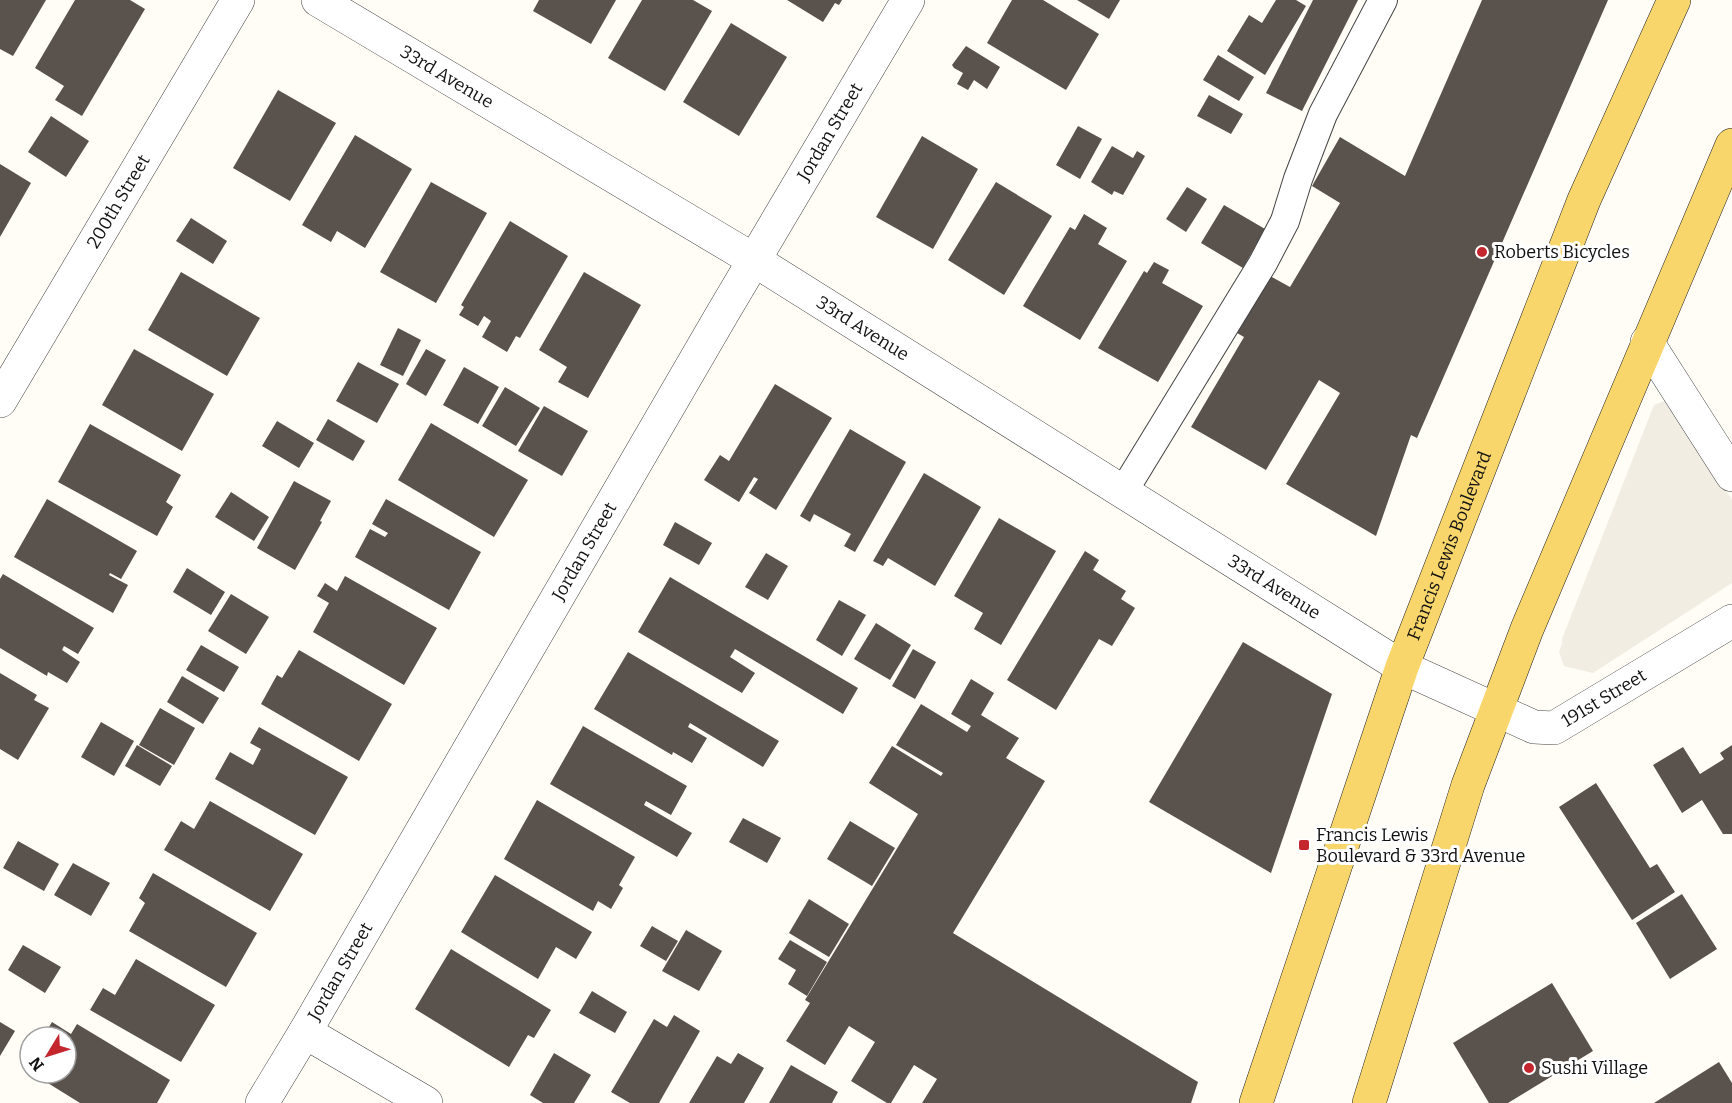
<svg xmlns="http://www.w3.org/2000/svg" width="1732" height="1103" font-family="Bitter,serif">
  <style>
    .plaza { fill: #f1ede2 }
    .building { fill: #5a524d }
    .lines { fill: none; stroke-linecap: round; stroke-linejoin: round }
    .lane-casing { stroke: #444; stroke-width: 30 }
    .street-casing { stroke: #444; stroke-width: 34 }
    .primary-casing { stroke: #222; stroke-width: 34 }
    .lane { stroke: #fff; stroke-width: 28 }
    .street { stroke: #fff; stroke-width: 33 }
    .primary { stroke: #f9d66b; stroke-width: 33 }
    .poi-dot { fill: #c4262e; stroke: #fff; stroke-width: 2 }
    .labels { text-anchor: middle; stroke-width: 6; stroke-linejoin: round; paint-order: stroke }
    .street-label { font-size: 18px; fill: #111; stroke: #fff }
    .poi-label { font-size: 18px; fill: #111; stroke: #fff; text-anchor: start }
  </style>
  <rect width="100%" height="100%" fill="#fffdf5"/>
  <path class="plaza" d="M1667 400 1732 500V583L1593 673 1564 666 1559 652 1562 644V639L1654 405Z"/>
  <g class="building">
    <path d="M0 0H46L13 56 0 49Z"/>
    <path d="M75 0H130L145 9 82 116 55 100 64 86 35 68Z"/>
    <path d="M539 0H616L591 44 533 11Z"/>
    <path d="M642 0H693L712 11 665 91 608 58Z"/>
    <path d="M787 0H842L839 5 835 3 823 22Z"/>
    <path d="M1012 0H1043L1099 34 1066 90 987 43Z"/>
    <path d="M1077 0H1120L1109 19Z"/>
    <path d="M1276 0H1296L1306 6 1265 75 1227 51 1249 15 1262 23Z"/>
    <path d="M1313 0H1358L1302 111 1266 93Z"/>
    <path d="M1482 0H1608L1417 438 1411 435 1376 536 1286 484 1340 393 1319 380 1266 470 1191 427 1244 337 1237 333 1270 276 1290 287 1340 203 1312 186 1340 137 1405 176Z"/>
    <path d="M731 23 787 57 739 136 683 102Z"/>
    <path d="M966 46 1000 67 987 89 974 80 968 90 957 84 963 73 954 68 952 65Z"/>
    <path d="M1218 55 1254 77 1239 101 1203 80Z"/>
    <path d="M278 90 336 123 290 201 233 168Z"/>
    <path d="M1209 95 1243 114 1231 134 1197 116Z"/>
    <path d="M51 116 89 141 66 177 28 152Z"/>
    <path d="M1078 126 1102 139 1080 179 1056 165Z"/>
    <path d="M355 135 412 169 365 248 337 231 331 242 302 225Z"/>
    <path d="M922 136 978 169 933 249 876 217Z"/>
    <path d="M1112 146 1133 158 1137 151 1145 156 1123 195 1114 191 1112 195 1091 182Z"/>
    <path d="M0 164 31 183 0 237Z"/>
    <path d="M431 182 487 213 436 303 380 272Z"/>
    <path d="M996 182 1052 216 1004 295 948 260Z"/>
    <path d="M1187 187 1207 199 1186 232 1166 219Z"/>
    <path d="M1224 205 1265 229 1243 268 1201 243Z"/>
    <path d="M1084 214 1107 228 1098 244 1127 261 1080 340 1023 306 1070 227 1075 230Z"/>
    <path d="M191 218 227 241 213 264 176 241Z"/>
    <path d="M510 221 568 256 520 338 516 336 507 352 482 337 491 321 484 316 478 326 459 315 464 307 461 305Z"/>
    <path d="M1154 262 1169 270 1162 283 1203 306 1158 382 1098 348 1144 271 1147 273Z"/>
    <path d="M181 272 260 318 227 376 148 330Z"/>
    <path d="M584 272 641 305 588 398 558 382 567 367 539 350Z"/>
    <path d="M398 328 421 340 403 376 380 365Z"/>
    <path d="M134 349 214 394 182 451 102 405Z"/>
    <path d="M426 349 446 360 426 396 406 384Z"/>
    <path d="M358 362 399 384 377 423 336 401Z"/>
    <path d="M464 367 499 387 478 424 443 405Z"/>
    <path d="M775 384 832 418 776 510 749 493 758 479 754 477 739 502 704 480 720 455 729 461Z"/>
    <path d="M505 387 540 408 516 446 482 426Z"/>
    <path d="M544 406 588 431 562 476 518 451Z"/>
    <path d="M328 419 365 441 353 461 316 440Z"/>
    <path d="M277 421 314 443 299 468 262 446Z"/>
    <path d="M431 423 528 480 494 537 398 480Z"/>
    <path d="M90 424 181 475 166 502 173 507 157 536 58 482Z"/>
    <path d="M850 429 906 462 855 552 844 546 851 534 814 514 810 522 800 516Z"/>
    <path d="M924 473 981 507 935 586 888 558 883 566 873 561Z"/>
    <path d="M294 481 331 501 320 521 322 522 295 570 257 548Z"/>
    <path d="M231 492 269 517 254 541 215 517Z"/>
    <path d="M47 499 137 551 121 579 110 573 109 575 128 585 113 613 14 557Z"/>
    <path d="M386 499 481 552 449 610 355 557 370 529 385 537 388 533 372 524Z"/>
    <path d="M999 518 1056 551 1001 645 974 629 983 613 954 596Z"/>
    <path d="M675 522 712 543 699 565 663 545Z"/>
    <path d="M1085 551 1099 560 1093 570 1126 591 1121 599 1135 608 1112 646 1099 639 1056 710 1007 680Z"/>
    <path d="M766 553 788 566 768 600 745 587Z"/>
    <path d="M187 568 225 592 211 615 173 592Z"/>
    <path d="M3 574 94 628 78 654 64 646 62 650 80 662 67 683 48 672 47 676 0 648V579Z"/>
    <path d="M345 576 437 628 404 685 313 632 329 603 317 596 325 583 337 591Z"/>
    <path d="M670 577 858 688 843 714 735 649 730 657 755 673 742 693 638 632Z"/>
    <path d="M231 594 269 617 246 654 208 631Z"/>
    <path d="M839 600 866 615 842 656 816 640Z"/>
    <path d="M876 623 911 645 890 680 854 659Z"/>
    <path d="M1243 642 1332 694 1271 873 1149 802Z"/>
    <path d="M201 645 239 667 224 692 186 670Z"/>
    <path d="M913 649 936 662 915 699 892 686Z"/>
    <path d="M299 650 392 704 359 761 261 704 277 675 282 678Z"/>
    <path d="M628 652 779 741 763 767 690 723 688 727 707 738 692 763 673 752 672 755 594 709Z"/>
    <path d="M0 673 37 695 34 700 49 708 18 760 0 749Z"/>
    <path d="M182 676 219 698 203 724 167 702Z"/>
    <path d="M971 679 994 693 981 715 1019 738 1006 758 1045 781 953 933 1198 1082 1191 1103H922L937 1079 914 1065 891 1103H887L851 1081 875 1042 849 1026 825 1065 786 1041 810 1003 805 1000 918 814 869 783 892 746 941 776 943 773 896 745 921 704 967 732 971 726 951 714Z"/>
    <path d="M160 708 195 728 174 765 139 745Z"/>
    <path d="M101 722 134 741 114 776 81 757Z"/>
    <path d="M583 726 687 786 671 815 646 801 644 805 692 833 677 857 550 784Z"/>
    <path d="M259 727 348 777 315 835 215 779 230 752 253 765 261 749 250 743Z"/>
    <path d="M137 745 172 766 160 786 125 766Z"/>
    <path d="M1732 745V834H1723L1702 800 1682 813 1653 765 1683 747 1700 774 1724 759 1720 753Z"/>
    <path d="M1596 783 1650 868 1657 864 1675 892 1632 920 1559 807Z"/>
    <path d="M537 800 635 857 619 885 623 888 611 909 598 901 593 911 504 859Z"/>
    <path d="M210 801 303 854 270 911 164 850 181 821 194 829Z"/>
    <path d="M743 818 781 838 767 863 729 842Z"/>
    <path d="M850 821 895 848 872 886 827 859Z"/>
    <path d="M18 841 59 864 44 891 3 868Z"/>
    <path d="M73 863 110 883 91 916 54 895Z"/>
    <path d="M153 873 257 933 226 987 129 931 145 903 139 898Z"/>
    <path d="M495 875 592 932 576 959 556 947 538 979 461 932Z"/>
    <path d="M1682 894 1717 949 1670 979 1636 923Z"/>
    <path d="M809 899 849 924 829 957 789 933Z"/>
    <path d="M652 926 678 941 666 961 640 946Z"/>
    <path d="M686 930 722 951 699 991 662 971Z"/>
    <path d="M790 940 827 962 807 996 788 984 796 970 778 959Z"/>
    <path d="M23 945 61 967 45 993 8 970Z"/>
    <path d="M451 949 551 1010 534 1038 528 1035 509 1067 415 1009Z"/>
    <path d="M136 959 215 1005 181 1062 90 1010 103 988 115 995Z"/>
    <path d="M1552 983 1593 1051 1508 1103H1489L1453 1043Z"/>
    <path d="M592 991 627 1012 615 1033 579 1013Z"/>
    <path d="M674 1015 700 1031 659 1103H630L611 1092 654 1019 667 1027Z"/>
    <path d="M0 1022 15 1031 0 1056Z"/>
    <path d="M52 1022 71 1034 77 1024 170 1080 157 1103H80L43 1080 47 1073H66V1037H43Z"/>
    <path d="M554 1053 591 1075 574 1103H543L530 1095Z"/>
    <path d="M738 1053 764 1068 744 1103H689L717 1056 731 1064Z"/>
    <path d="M1719 1062 1732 1083V1103H1654Z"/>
    <path d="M791 1065 838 1092 832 1103H769Z"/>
  </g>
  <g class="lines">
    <g class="lane-casing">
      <path id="lane" d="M1123 492 1263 263 1285 221 1298 179 1323 114 1383 0"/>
    </g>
    <g class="street-casing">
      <g id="street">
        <path id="s1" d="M318 0 754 260 1402 667 1534 727 1554 728 1732 621"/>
        <path d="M1647 342 1732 475"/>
        <path id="s2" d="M0 401 238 0"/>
        <path d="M305 1032 426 1103"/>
        <path id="s3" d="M262 1103 305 1032 721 316 908 0"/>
      </g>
    </g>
    <g class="primary-casing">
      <g id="primary">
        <path id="s4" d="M1256 1103 1402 667 1584 200 1674 0"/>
        <path d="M1369 1103 1468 785 1527 629 1732 145"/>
      </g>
    </g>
    <use href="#lane" class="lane"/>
    <use href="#street" class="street"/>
    <use href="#primary" class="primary"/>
  </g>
  <g class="poi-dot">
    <circle cx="1482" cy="252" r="6"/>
    <rect x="1298" y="839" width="12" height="12" rx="3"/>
    <circle cx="1529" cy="1068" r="6"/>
  </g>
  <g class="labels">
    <g class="street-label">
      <text dy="6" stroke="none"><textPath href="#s1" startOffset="150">33rd Avenue</textPath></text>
      <text dy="6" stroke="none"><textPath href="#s3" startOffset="1125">Jordan Street</textPath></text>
      <text dy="6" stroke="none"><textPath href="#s2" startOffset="232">200th Street</textPath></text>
      <text dy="6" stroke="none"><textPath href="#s1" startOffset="636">33rd Avenue</textPath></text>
      <text dy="6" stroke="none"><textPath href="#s4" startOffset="590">Francis Lewis Boulevard</textPath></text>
      <text dy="6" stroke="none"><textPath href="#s3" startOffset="639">Jordan Street</textPath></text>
      <text dy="6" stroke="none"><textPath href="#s1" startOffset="1122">33rd Avenue</textPath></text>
      <text dy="6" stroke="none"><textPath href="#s1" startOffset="1496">191st Street</textPath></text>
      <text dy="6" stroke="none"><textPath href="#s3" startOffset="153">Jordan Street</textPath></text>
    </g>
    <g class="poi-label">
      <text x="1494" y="258">Roberts Bicycles</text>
      <text x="1316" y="841">Francis Lewis<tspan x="1316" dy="21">Boulevard &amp; 33rd Avenue</tspan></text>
      <text x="1541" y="1074">Sushi Village</text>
    </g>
  </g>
  <g transform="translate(48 1055) rotate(232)"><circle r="28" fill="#ffffff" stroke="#a0a0a0" stroke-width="1.5"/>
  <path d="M0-4.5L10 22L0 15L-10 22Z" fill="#c4262e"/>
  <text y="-9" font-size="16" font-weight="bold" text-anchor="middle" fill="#111111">N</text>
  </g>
</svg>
